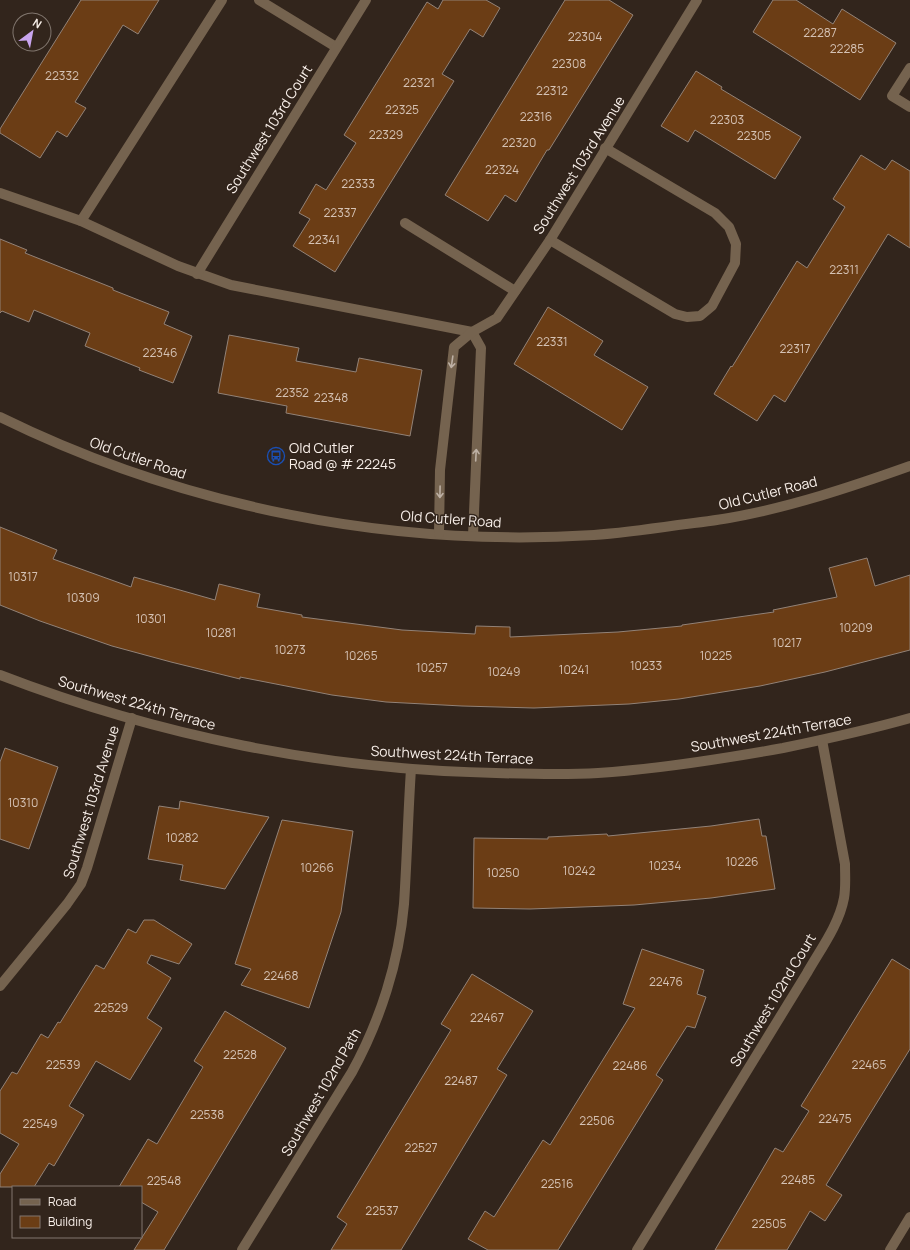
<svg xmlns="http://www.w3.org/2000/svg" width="910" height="1250" font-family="Manrope,sans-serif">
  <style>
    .building { fill: #6b3d15; stroke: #928277 }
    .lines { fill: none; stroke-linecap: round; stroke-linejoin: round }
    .minor { stroke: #75634f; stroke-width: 10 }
    .oneway { stroke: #bdb0a4 }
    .labels { text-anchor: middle; stroke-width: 3; stroke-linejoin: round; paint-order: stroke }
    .number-label { font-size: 12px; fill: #d5c2b4 }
    .street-label { font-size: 14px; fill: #f8efe9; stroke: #32251c }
    .poi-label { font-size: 14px; fill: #f8efe9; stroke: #32251c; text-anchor: start }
  </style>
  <rect width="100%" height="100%" fill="#32251c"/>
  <g class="building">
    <path d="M81 0H159L138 34 123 25 75 102 86 108 67 137 57 131 40 158 0 133V129Z"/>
    <path d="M443 0H486L500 8 483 37 470 29 442 74 454 81 335 272 293 246 310 219 299 213 316 184 326 190 356 143 344 135 427 2 438 9Z"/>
    <path d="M565 0H609L633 15 549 150H547L516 202 505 195 488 221 445 195Z"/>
    <path d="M773 0H796L833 24 842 9 896 43 860 100 753 32Z"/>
    <path d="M696 71 722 87 721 89 801 137 775 179 695 130 688 142 661 126Z"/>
    <path d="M861 155 885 170 892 160 910 171V248L888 234 785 402 774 395 757 421 714 394 731 366 732 367 797 261 807 268 845 207 833 199Z"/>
    <path d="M0 239 27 250 25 253 113 288V290L169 312 164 324 192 336 173 383 139 370 140 368 85 346 90 333 34 310 29 322 2 311 0 313Z"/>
    <path d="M548 307 603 341 594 355 648 387 622 430 514 364Z"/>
    <path d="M229 335 299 348 296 361 356 372 359 358 422 370 410 436 286 413 287 406 218 393Z"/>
    <path d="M0 527 57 550 53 559 131 587 134 577 215 600 219 584 260 594 257 607 302 615V617L402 630 475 634 476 626 510 627V637L618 632 682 626V625L774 612 773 610 837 597 829 568 867 558 875 586 910 575V650L825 672 760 686 679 699 629 704 534 708 462 706 386 702 332 695 240 677V679L171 662 112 646 40 621 0 605Z"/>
    <path d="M5 748 58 767 29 849 0 839V762Z"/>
    <path d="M180 801 269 817 225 889 180 880 183 865 148 859 159 806 179 809Z"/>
    <path d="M759 819 762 836H766L775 889 711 898 634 905 530 909 473 908 474 838 548 839V837L607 834 608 836 711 826Z"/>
    <path d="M282 820 353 831 341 912 309 1008 241 985 251 969 235 964Z"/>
    <path d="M144 920H154L192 944 179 964 151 955 147 963 171 978 147 1018 162 1028 130 1080 96 1061 69 1106 84 1115 54 1166 49 1163 34 1187H0V1174L19 1144 0 1133V1091L12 1072 17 1074 41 1034 48 1038 58 1022 60 1023 96 965 104 969 128 929 136 933Z"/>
    <path d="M642 949 704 970 697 994 706 997 695 1028 687 1026 656 1075 663 1080 558 1250H488L468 1239 485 1211 494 1217 543 1140 550 1145 635 1008 623 1004Z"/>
    <path d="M892 959 910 970V1049L826 1185 842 1195 825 1221 810 1211 787 1250H715L775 1148 783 1152 809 1111 801 1106Z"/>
    <path d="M472 974 533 1011 497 1069 507 1075 401 1250H331L347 1224 337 1217 451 1030 441 1024Z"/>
    <path d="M225 1011 286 1048 164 1250H134L158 1212 141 1202V1187H119L148 1139 157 1144 203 1067 194 1061Z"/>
  </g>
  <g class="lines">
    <g class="minor">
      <path d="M259 0 336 47"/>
      <path d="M910 68 892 96 910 107"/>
      <path d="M0 193 81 221 178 266 231 285 472 332"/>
      <path d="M81 221 222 0"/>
      <path d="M405 223 515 291"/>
      <path d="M550 240 675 314 687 317 700 316 712 306 735 263 736 244 729 227 715 213 605 148"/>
      <path d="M197 274 366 0"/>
      <path d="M472 332 481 348 473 536"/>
      <path d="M0 417C183 507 391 548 594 535 622 533 650 529 678 525 695 523 712 521 729 518 791 507 851 487 910 466"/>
      <path d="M439 534 440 470 454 347 472 332 497 318 550 240 697 0"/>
      <path d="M0 675C158 736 327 770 496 773 530 774 564 775 598 773 660 769 722 759 783 748 826 739 868 730 910 718"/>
      <path d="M0 986 67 904 81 884 87 868 132 718"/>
      <path d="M242 1250 352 1072C380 1021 399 962 404 904 407 859 408 814 411 769"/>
      <path d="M637 1250 807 973C820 950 839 925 844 898 846 887 845 875 845 864L822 740"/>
      <path d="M890 1250 910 1217"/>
    </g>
  </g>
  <defs><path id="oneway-shaft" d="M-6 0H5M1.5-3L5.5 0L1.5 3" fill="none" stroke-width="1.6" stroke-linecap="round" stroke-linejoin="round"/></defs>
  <g class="oneway">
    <use href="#oneway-shaft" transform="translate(452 362) rotate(98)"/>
    <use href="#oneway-shaft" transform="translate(476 455) rotate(-87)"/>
    <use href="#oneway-shaft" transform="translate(440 492) rotate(91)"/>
  </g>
  <defs>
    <g id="bus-ring" transform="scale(0.9)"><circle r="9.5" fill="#32251c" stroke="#1a4fb4" stroke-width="1.5"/><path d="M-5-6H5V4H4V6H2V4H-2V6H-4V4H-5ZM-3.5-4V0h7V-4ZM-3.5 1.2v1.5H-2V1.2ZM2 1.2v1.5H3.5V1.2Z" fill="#1a4fb4"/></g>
  </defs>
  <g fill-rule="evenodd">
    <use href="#bus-ring" x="276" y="456"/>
  </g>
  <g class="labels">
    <g class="number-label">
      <text x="820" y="37">22287</text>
      <text x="585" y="41">22304</text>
      <text x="847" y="53">22285</text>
      <text x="569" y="68">22308</text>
      <text x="62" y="80">22332</text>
      <text x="419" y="87">22321</text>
      <text x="552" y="95">22312</text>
      <text x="402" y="114">22325</text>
      <text x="536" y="121">22316</text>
      <text x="727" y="124">22303</text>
      <text x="386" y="139">22329</text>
      <text x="754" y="140">22305</text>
      <text x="519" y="147">22320</text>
      <text x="502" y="174">22324</text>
      <text x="358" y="188">22333</text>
      <text x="340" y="217">22337</text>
      <text x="324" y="244">22341</text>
      <text x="844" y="274">22311</text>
      <text x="552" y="346">22331</text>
      <text x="795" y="353">22317</text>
      <text x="160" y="357">22346</text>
      <text x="292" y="397">22352</text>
      <text x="331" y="402">22348</text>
      <text x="23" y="581">10317</text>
      <text x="83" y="602">10309</text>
      <text x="151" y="623">10301</text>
      <text x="856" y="632">10209</text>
      <text x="221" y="637">10281</text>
      <text x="787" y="647">10217</text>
      <text x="290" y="654">10273</text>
      <text x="361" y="660">10265</text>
      <text x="716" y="660">10225</text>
      <text x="646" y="670">10233</text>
      <text x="432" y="672">10257</text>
      <text x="574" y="674">10241</text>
      <text x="504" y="676">10249</text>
      <text x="23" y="807">10310</text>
      <text x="182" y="842">10282</text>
      <text x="742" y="866">10226</text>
      <text x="665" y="870">10234</text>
      <text x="317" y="872">10266</text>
      <text x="579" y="875">10242</text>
      <text x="503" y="877">10250</text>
      <text x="281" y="980">22468</text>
      <text x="666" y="986">22476</text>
      <text x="111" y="1012">22529</text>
      <text x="487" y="1022">22467</text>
      <text x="240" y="1059">22528</text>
      <text x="63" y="1069">22539</text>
      <text x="869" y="1069">22465</text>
      <text x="630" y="1070">22486</text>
      <text x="461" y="1085">22487</text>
      <text x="207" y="1119">22538</text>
      <text x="835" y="1123">22475</text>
      <text x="597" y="1125">22506</text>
      <text x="40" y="1128">22549</text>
      <text x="421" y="1152">22527</text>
      <text x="798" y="1184">22485</text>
      <text x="164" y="1185">22548</text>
      <text x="557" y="1188">22516</text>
      <text x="382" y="1215">22537</text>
      <text x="769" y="1228">22505</text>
    </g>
    <g class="street-label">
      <text transform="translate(269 129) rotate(-58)" y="5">Southwest 103rd Court</text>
      <text transform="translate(579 165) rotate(-58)" y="5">Southwest 103rd Avenue</text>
      <text transform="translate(138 458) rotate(19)" y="5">Old Cutler Road</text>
      <text transform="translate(768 493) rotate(-14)" y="5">Old Cutler Road</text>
      <text transform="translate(451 519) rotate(4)" y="5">Old Cutler Road</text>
      <text transform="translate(137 703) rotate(16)" y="5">Southwest 224th Terrace</text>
      <text transform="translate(771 733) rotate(-10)" y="5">Southwest 224th Terrace</text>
      <text transform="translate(452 755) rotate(3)" y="5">Southwest 224th Terrace</text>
      <text transform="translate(91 802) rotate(-73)" y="5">Southwest 103rd Avenue</text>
      <text transform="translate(773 1000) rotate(-59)" y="5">Southwest 102nd Court</text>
      <text transform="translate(321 1092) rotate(-60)" y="5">Southwest 102nd Path</text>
    </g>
    <g class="poi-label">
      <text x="289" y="453">Old Cutler<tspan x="289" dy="16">Road @ # 22245</tspan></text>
    </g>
  </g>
  <rect x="12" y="1186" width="130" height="52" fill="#32251c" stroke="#81766e"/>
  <rect x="20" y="1199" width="20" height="6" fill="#75634f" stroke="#81766e"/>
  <text x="48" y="1206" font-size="12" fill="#f8efe9">Road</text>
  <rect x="20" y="1216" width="20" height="12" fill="#6b3d15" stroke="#81766e"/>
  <text x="48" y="1226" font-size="12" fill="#f8efe9">Building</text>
  <g transform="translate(32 32) rotate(32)"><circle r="19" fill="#32251c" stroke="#81766e"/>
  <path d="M0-3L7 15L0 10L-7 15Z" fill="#c9a5ee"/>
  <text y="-6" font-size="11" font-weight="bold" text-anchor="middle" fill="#f8efe9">N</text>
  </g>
</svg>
